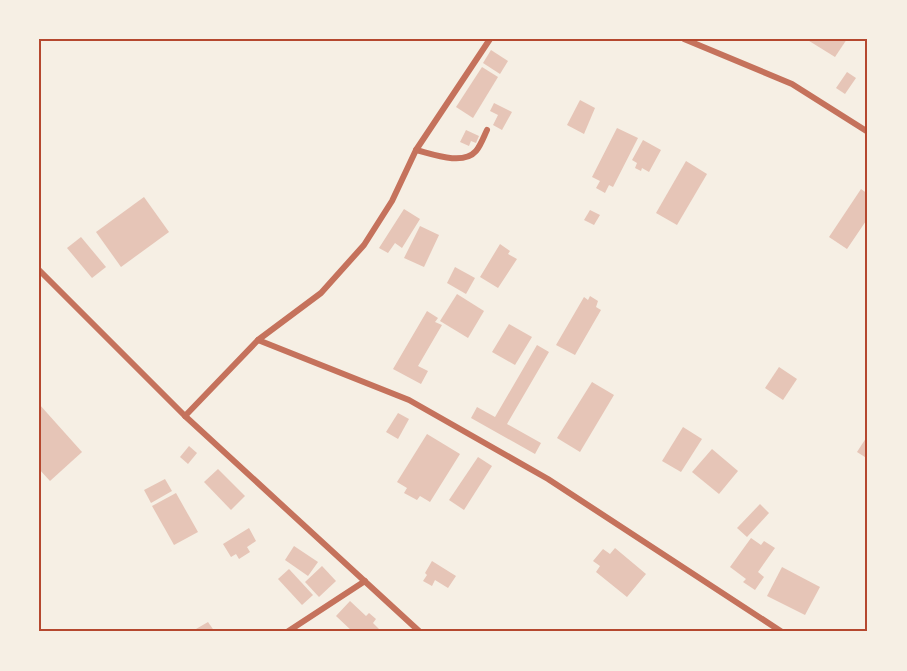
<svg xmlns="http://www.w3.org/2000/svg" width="907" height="671" font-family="Manrope,sans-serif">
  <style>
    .building { fill: #e6c5b7 }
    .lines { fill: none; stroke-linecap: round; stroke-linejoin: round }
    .minor { stroke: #c5725c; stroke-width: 6 }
    .neatline { fill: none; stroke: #b5482f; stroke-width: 2 }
  </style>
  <rect width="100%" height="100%" fill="#f6efe4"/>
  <g class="building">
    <path d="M806 39H847L835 57Z"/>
    <path d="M491 50 508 61 500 74 483 63Z"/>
    <path d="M482 67 498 77 473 118 456 107Z"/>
    <path d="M847 72 856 78 845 94 836 88Z"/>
    <path d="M580 100 595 108 584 134 567 125Z"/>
    <path d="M494 103 512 112 502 130 493 125 498 115 490 111Z"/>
    <path d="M617 128 638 138 613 187 609 185 605 193 596 188 600 181 592 177Z"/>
    <path d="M466 130 479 136 476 143 471 141 469 146 460 142Z"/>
    <path d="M643 140 661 150 649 172 642 168 641 171 635 168 637 163 632 160Z"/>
    <path d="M686 161 707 174 677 225 656 213Z"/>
    <path d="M861 189 868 194V202L865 206 868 208V218L847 249 829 237Z"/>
    <path d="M144 197 169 232 121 267 96 232Z"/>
    <path d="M404 209 420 219 402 248 395 243 388 253 379 248Z"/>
    <path d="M590 210 600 215 594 225 584 220Z"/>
    <path d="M420 226 439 235 424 267 404 258Z"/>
    <path d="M81 237 106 267 92 278 67 248Z"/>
    <path d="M500 244 510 251 508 254 517 259 498 288 480 277Z"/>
    <path d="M455 267 475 278 466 294 447 283Z"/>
    <path d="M457 294 484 311 468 338 440 321Z"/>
    <path d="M590 296 598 301 596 307 601 310 575 355 556 345 584 297 588 300Z"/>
    <path d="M427 311 438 318 435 322 442 325 418 366 428 371 421 384 393 369Z"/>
    <path d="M509 324 532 337 515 365 492 352Z"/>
    <path d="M537 345 549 352 507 424 541 443 535 454 471 418 477 407 495 417Z"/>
    <path d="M779 367 797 379 783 400 765 388Z"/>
    <path d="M592 382 614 395 580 452 557 438Z"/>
    <path d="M39 404 82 452 50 481 39 469Z"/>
    <path d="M398 413 409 419 398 439 386 432Z"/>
    <path d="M683 427 702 439 681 472 662 461Z"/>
    <path d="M427 434 460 454 430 502 420 496 417 500 404 493 407 488 397 482Z"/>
    <path d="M868 435V459L857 452Z"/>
    <path d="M189 446 197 453 188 464 180 457Z"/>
    <path d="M712 449 738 471 719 494 692 472Z"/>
    <path d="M478 457 492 466 464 510 449 500Z"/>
    <path d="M218 469 245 496 231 510 204 482Z"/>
    <path d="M165 479 172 491 151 503 144 490Z"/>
    <path d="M176 493 198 532 174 545 152 506Z"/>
    <path d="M760 504 769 513 747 537 737 528Z"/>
    <path d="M249 528 256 541 247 547 250 552 239 559 236 554 231 557 223 544Z"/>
    <path d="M751 538 761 545 764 541 775 548 758 572 764 577 755 590 743 582 746 579 730 567Z"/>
    <path d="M294 546 318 562 308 576 285 560Z"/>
    <path d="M615 548 646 574 627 597 596 572 600 566 593 561 603 549 610 554Z"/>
    <path d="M432 561 456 576 448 588 435 580 432 586 423 581 427 575 425 573Z"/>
    <path d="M322 566 336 581 319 597 305 582Z"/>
    <path d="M782 567 820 587 805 615 767 596Z"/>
    <path d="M289 569 313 595 302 605 278 579Z"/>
    <path d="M350 601 366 616 369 613 376 619 373 623 379 629 376 632H353L336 616Z"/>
    <path d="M208 622 215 632H198L196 629Z"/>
  </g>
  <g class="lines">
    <g class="minor">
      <path d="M684 39 792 84 868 132"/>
      <path d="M416 150C432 154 463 166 476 151 481 145 484 136 487 130"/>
      <path d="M39 270 185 416 420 632"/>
      <path d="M258 340 409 400 548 479 782 632"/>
      <path d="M185 416 258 340 321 293 364 245 392 201 416 150 490 39"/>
      <path d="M287 632 365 581"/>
    </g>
  </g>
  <rect width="907" height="671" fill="none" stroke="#f6efe4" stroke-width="81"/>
  <rect x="40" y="40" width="826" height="590" class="neatline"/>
</svg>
